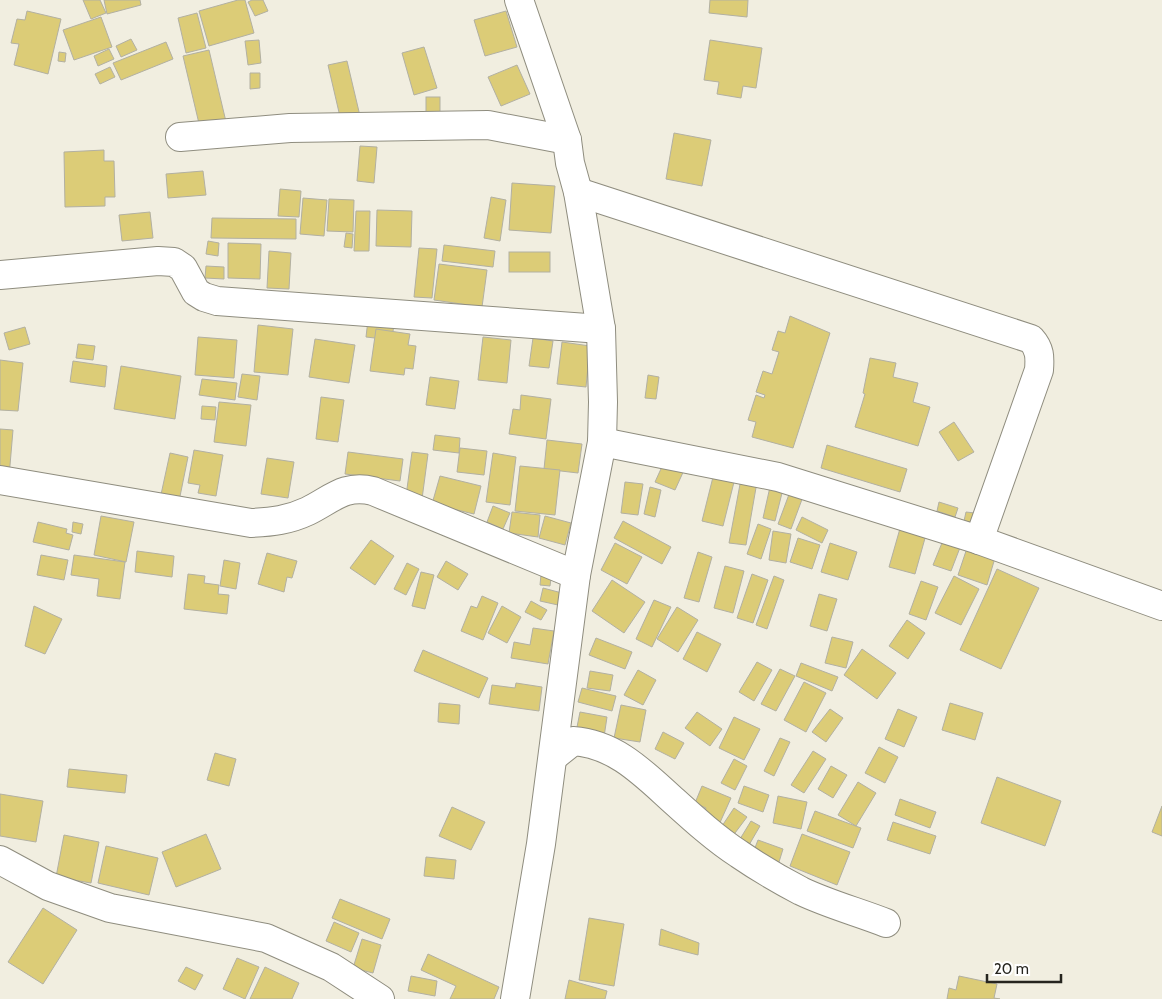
<svg xmlns="http://www.w3.org/2000/svg" width="1162" height="999" font-family="Cabin,sans-serif">
  <style>
    .building { fill: #dccc77; stroke: #b2b0a2 }
    .lines { fill: none; stroke-linecap: round; stroke-linejoin: round }
    .minor-casing { stroke: #8f8d7f; stroke-width: 30 }
    .minor { stroke: #fff; stroke-width: 28 }
  </style>
  <rect width="100%" height="100%" fill="#f1eee0"/>
  <g class="building">
    <path d="M83 0H100L106 13 91 19Z"/>
    <path d="M104 0H140L141 5 107 14Z"/>
    <path d="M238 0H245L254 33 209 46 199 11Z"/>
    <path d="M252 0H263L268 11 255 16 248 2Z"/>
    <path d="M710 0H748L747 17 709 13Z"/>
    <path d="M27 11 61 19 48 74 14 65 19 44 11 43 17 19 25 20Z"/>
    <path d="M506 11 517 47 485 56 474 20Z"/>
    <path d="M197 13 206 48 186 53 178 18Z"/>
    <path d="M101 17 112 47 74 60 63 30Z"/>
    <path d="M131 39 137 50 121 57 116 46Z"/>
    <path d="M259 40 261 63 248 65 245 41Z"/>
    <path d="M710 40 762 48 756 88 743 86 741 98 717 94 719 82 704 80Z"/>
    <path d="M166 42 173 59 121 80 113 63Z"/>
    <path d="M424 47 437 88 414 95 402 53Z"/>
    <path d="M109 49 114 59 98 66 94 56Z"/>
    <path d="M209 50 227 126 201 132 183 56Z"/>
    <path d="M59 52 66 53 65 62 58 61Z"/>
    <path d="M347 61 360 116 341 121 328 65Z"/>
    <path d="M517 65 530 94 501 106 488 77Z"/>
    <path d="M110 67 115 77 100 84 95 74Z"/>
    <path d="M250 73H260V88L250 89Z"/>
    <rect x="426" y="97" width="14" height="22"/>
    <path d="M674 133 711 140 702 186 666 179Z"/>
    <path d="M360 146 377 147 374 183 357 181Z"/>
    <path d="M104 150V161H114L115 197H105V206L65 207 64 152Z"/>
    <path d="M203 171 206 195 168 198 166 174Z"/>
    <path d="M512 183 555 186 551 233 509 230Z"/>
    <path d="M280 189 301 191 299 217 278 216Z"/>
    <path d="M491 197 506 200 500 241 484 238Z"/>
    <path d="M303 198 327 200 324 236 300 234Z"/>
    <path d="M329 199 354 200 353 232 327 231Z"/>
    <path d="M377 210 412 211 411 247 376 246Z"/>
    <path d="M356 211H370L369 251H354Z"/>
    <path d="M150 212 153 238 122 241 119 215Z"/>
    <path d="M212 218 296 219V239L211 238Z"/>
    <path d="M346 233 353 234 352 248 344 247Z"/>
    <path d="M208 241 219 243 218 256 206 254Z"/>
    <path d="M228 243 261 244 260 279 228 278Z"/>
    <path d="M444 245 495 251 493 267 442 261Z"/>
    <path d="M419 248 437 249 432 298 414 297Z"/>
    <path d="M269 251 291 253 289 289 267 288Z"/>
    <rect x="509" y="252" width="41" height="20"/>
    <path d="M439 264 487 270 482 307 434 300Z"/>
    <path d="M206 266 224 267V279L205 278Z"/>
    <path d="M790 316 830 333 793 448 752 437 756 422 748 420 756 395 764 398 765 395 756 392 763 371 772 374 779 352 772 350 778 331 785 333Z"/>
    <path d="M368 320 394 323 392 340 366 337Z"/>
    <path d="M258 325 293 329 288 375 254 372Z"/>
    <path d="M25 327 30 344 9 350 4 333Z"/>
    <path d="M376 329 410 334 408 345 416 346 413 369 405 368 404 375 370 371Z"/>
    <path d="M198 337 237 340 234 378 195 375Z"/>
    <path d="M483 337 511 340 507 383 478 380Z"/>
    <path d="M533 338 553 341 549 368 529 366Z"/>
    <path d="M315 339 355 345 349 383 309 377Z"/>
    <path d="M562 342 590 346 586 387 557 384Z"/>
    <path d="M78 344 95 346 93 360 76 358Z"/>
    <path d="M870 358 896 363 893 377 918 383 913 402 930 407 918 446 855 427 865 394 863 393Z"/>
    <path d="M0 360 23 363 18 411 0 410Z"/>
    <path d="M73 361 107 366 105 387 70 382Z"/>
    <path d="M121 366 181 376 175 419 114 409Z"/>
    <path d="M242 374 260 376 257 400 238 397Z"/>
    <path d="M648 375 659 377 656 399 645 398Z"/>
    <path d="M430 377 459 381 455 409 426 405Z"/>
    <path d="M202 379 237 383 235 400 199 395Z"/>
    <path d="M521 395 551 399 546 439 509 434 513 409 520 410Z"/>
    <path d="M321 397 344 400 338 442 316 439Z"/>
    <path d="M219 402 251 405 246 446 214 442Z"/>
    <path d="M202 406 216 407 215 420 201 419Z"/>
    <path d="M954 422 974 452 958 461 939 432Z"/>
    <path d="M0 429 13 430 9 477 0 476Z"/>
    <path d="M435 435 460 438 459 453 433 450Z"/>
    <path d="M547 440 582 444 578 473 544 469Z"/>
    <path d="M827 445 907 469 900 492 821 468Z"/>
    <path d="M460 448 487 451 484 475 457 472Z"/>
    <path d="M194 450 223 455 216 496 198 493 200 485 188 483Z"/>
    <path d="M348 452 403 459 400 481 345 474Z"/>
    <path d="M412 452 428 454 422 499 406 496Z"/>
    <path d="M170 453 188 457 176 516 157 513Z"/>
    <path d="M493 453 516 457 510 505 486 502Z"/>
    <path d="M267 458 294 462 288 498 261 494Z"/>
    <path d="M665 460 685 468 675 490 655 482Z"/>
    <path d="M520 466 560 470 555 515 515 511Z"/>
    <path d="M440 476 481 486 474 514 432 504Z"/>
    <path d="M713 477 734 482 723 526 702 521Z"/>
    <path d="M772 478 785 481 775 521 763 518Z"/>
    <path d="M741 479 757 482 746 545 729 543Z"/>
    <path d="M625 482 643 484 638 515 621 513Z"/>
    <path d="M650 487 661 490 655 517 644 514Z"/>
    <path d="M791 489 804 494 791 529 778 524Z"/>
    <path d="M939 502 958 508 955 517 937 511Z"/>
    <path d="M493 506 510 513 503 529 487 522Z"/>
    <path d="M512 512 540 515 538 537 509 533Z"/>
    <path d="M966 512 975 513 974 523 964 521Z"/>
    <path d="M101 516 134 522 126 562 94 555Z"/>
    <path d="M545 516 571 523 565 545 539 538Z"/>
    <path d="M802 517 828 530 822 543 796 530Z"/>
    <path d="M623 521 671 547 662 564 614 538Z"/>
    <path d="M38 522 67 529 66 533 73 535 69 550 33 542Z"/>
    <path d="M73 522 83 524 81 534 72 532Z"/>
    <path d="M758 524 771 529 761 559 747 554Z"/>
    <path d="M901 525 927 531 915 574 889 567Z"/>
    <path d="M773 531 791 534 786 563 769 560Z"/>
    <path d="M798 538 820 545 812 569 790 562Z"/>
    <path d="M944 538 961 545 951 571 933 565Z"/>
    <path d="M371 540 394 556 375 585 350 568Z"/>
    <path d="M969 542 997 551 987 585 958 575Z"/>
    <path d="M615 543 642 557 627 584 601 570Z"/>
    <path d="M830 543 857 552 848 580 821 572Z"/>
    <path d="M137 551 174 556 172 577 135 572Z"/>
    <path d="M698 552 712 557 699 602 684 598Z"/>
    <path d="M267 553 297 561 292 578 287 577 284 592 258 584Z"/>
    <path d="M543 554 554 555 550 586 540 585Z"/>
    <path d="M41 555 68 560 64 580 37 575Z"/>
    <path d="M74 555 125 562 120 599 97 596 99 579 71 575Z"/>
    <path d="M224 560 240 563 236 589 220 586Z"/>
    <path d="M446 561 468 574 458 590 437 577Z"/>
    <path d="M407 563 419 569 406 595 394 589Z"/>
    <path d="M725 566 744 571 733 613 714 608Z"/>
    <path d="M997 569 1039 588 1001 669 960 650Z"/>
    <path d="M421 572 434 575 425 609 412 606Z"/>
    <path d="M188 574 205 576 204 583 219 585 218 594 229 595 227 614 184 609Z"/>
    <path d="M752 574 768 580 753 623 737 618Z"/>
    <path d="M774 576 784 580 767 629 756 625Z"/>
    <path d="M954 576 979 589 961 625 935 613Z"/>
    <path d="M612 580 645 602 624 633 592 611Z"/>
    <path d="M921 581 938 587 926 620 909 614Z"/>
    <path d="M543 588 562 593 558 605 540 601Z"/>
    <path d="M819 594 837 599 827 631 810 626Z"/>
    <path d="M482 596 498 603 483 640 461 631 471 606 477 608Z"/>
    <path d="M654 600 671 607 652 647 636 639Z"/>
    <path d="M531 601 547 610 541 620 525 612Z"/>
    <path d="M34 606 62 619 45 654 25 646Z"/>
    <path d="M502 606 521 617 507 643 488 633Z"/>
    <path d="M677 607 698 620 678 652 657 639Z"/>
    <path d="M907 620 925 633 908 659 889 646Z"/>
    <path d="M533 628 554 631 548 664 511 658 514 642 530 645Z"/>
    <path d="M697 632 721 644 707 672 683 659Z"/>
    <path d="M832 637 853 642 846 668 825 663Z"/>
    <path d="M596 638 632 652 625 669 589 655Z"/>
    <path d="M862 649 896 673 877 699 844 675Z"/>
    <path d="M423 650 488 678 479 698 414 671Z"/>
    <path d="M757 662 772 670 754 701 739 692Z"/>
    <path d="M801 663 838 677 832 691 796 676Z"/>
    <path d="M780 669 795 676 776 711 761 704Z"/>
    <path d="M638 670 656 680 643 705 624 695Z"/>
    <path d="M590 671 613 675 610 691 587 688Z"/>
    <path d="M804 682 826 693 806 732 784 720Z"/>
    <path d="M516 683 542 687 539 711 489 704 492 685 515 688Z"/>
    <path d="M582 688 616 696 612 711 578 702Z"/>
    <path d="M439 703 460 705 459 724 438 722Z"/>
    <path d="M950 703 983 713 975 740 942 730Z"/>
    <path d="M621 705 646 710 640 742 614 738Z"/>
    <path d="M830 709 843 718 826 742 812 732Z"/>
    <path d="M898 709 917 717 904 747 885 739Z"/>
    <path d="M580 712 607 717 604 737 576 732Z"/>
    <path d="M697 712 722 729 710 746 685 728Z"/>
    <path d="M734 717 760 729 744 760 719 748Z"/>
    <path d="M663 732 684 743 675 759 655 749Z"/>
    <path d="M780 738 790 742 774 776 764 771Z"/>
    <path d="M879 747 898 757 885 783 865 773Z"/>
    <path d="M813 751 826 759 804 793 791 785Z"/>
    <path d="M215 753 236 759 229 786 207 780Z"/>
    <path d="M734 759 747 766 735 790 721 783Z"/>
    <path d="M831 766 847 775 833 798 818 789Z"/>
    <path d="M69 769 127 775 125 793 67 787Z"/>
    <path d="M997 777 1061 801 1045 846 981 823Z"/>
    <path d="M858 782 876 793 856 826 838 815Z"/>
    <path d="M702 786 731 798 718 827 701 820 706 808 695 803Z"/>
    <path d="M744 786 769 795 763 812 738 803Z"/>
    <path d="M0 794 43 801 36 842 0 836Z"/>
    <path d="M778 796 807 802 801 829 773 823Z"/>
    <path d="M900 799 936 812 930 828 895 815Z"/>
    <path d="M1162 806V836L1152 832Z"/>
    <path d="M452 807 485 822 471 850 439 836Z"/>
    <path d="M734 808 747 817 732 837 720 829Z"/>
    <path d="M815 811 861 828 853 848 807 831Z"/>
    <path d="M751 821 760 826 749 845 740 839Z"/>
    <path d="M893 822 936 836 930 854 887 840Z"/>
    <path d="M206 834 221 869 176 887 162 852Z"/>
    <path d="M802 834 850 852 837 885 790 866Z"/>
    <path d="M64 835 99 842 91 883 56 877Z"/>
    <path d="M758 840 783 849 779 862 753 853Z"/>
    <path d="M106 846 158 858 149 895 98 883Z"/>
    <path d="M426 857 456 860 454 879 424 876Z"/>
    <path d="M340 899 390 919 382 939 332 918Z"/>
    <path d="M43 908 77 930 43 984 8 962Z"/>
    <path d="M589 918 624 924 614 986 579 980Z"/>
    <path d="M334 922 359 933 351 952 326 941Z"/>
    <path d="M661 929 699 943 698 955 659 945Z"/>
    <path d="M362 939 381 945 373 973 353 968Z"/>
    <path d="M428 954 499 987 494 999H450L456 986 421 970Z"/>
    <path d="M237 958 259 967 245 999 223 989Z"/>
    <path d="M186 967 203 975 195 990 178 981Z"/>
    <path d="M265 967 299 983 292 999H250Z"/>
    <path d="M411 976 437 981 435 996 408 991Z"/>
    <path d="M959 976 997 984 994 998 1000 999H947L949 988 956 990Z"/>
    <path d="M569 980 607 991 605 999H565Z"/>
  </g>
  <g class="lines">
    <g class="minor-casing">
      <g id="minor">
        <path d="M180 137 290 128 488 125 567 140"/>
        <path d="M578 192 1031 339C1040 349 1040 357 1039 370L979 540"/>
        <path d="M0 275 158 261 174 262 183 268 196 292 204 297 217 301 601 329"/>
        <path d="M602 442 778 477 979 540 1162 606"/>
        <path d="M0 480 251 523C272 522 289 520 308 511 332 499 345 484 373 491L576 575"/>
        <path d="M553 757 573 741C616 744 644 774 674 801 695 820 716 839 739 854 758 867 780 880 801 891 828 904 858 912 886 923"/>
        <path d="M0 860 48 886 110 908 266 938 331 967 380 999"/>
        <path d="M515 999 541 844 576 575 602 442 603 402 601 329 578 192 570 163 567 140 519 0"/>
      </g>
    </g>
    <use href="#minor" class="minor"/>
  </g>
  <path d="M987 974v8h74v-8" fill="none" stroke="#26251f" stroke-width="2.5"/>
  <text x="994" y="974" font-size="15" fill="#26251f" stroke="#ffffff" stroke-width="4" paint-order="stroke">20 m</text>
</svg>
